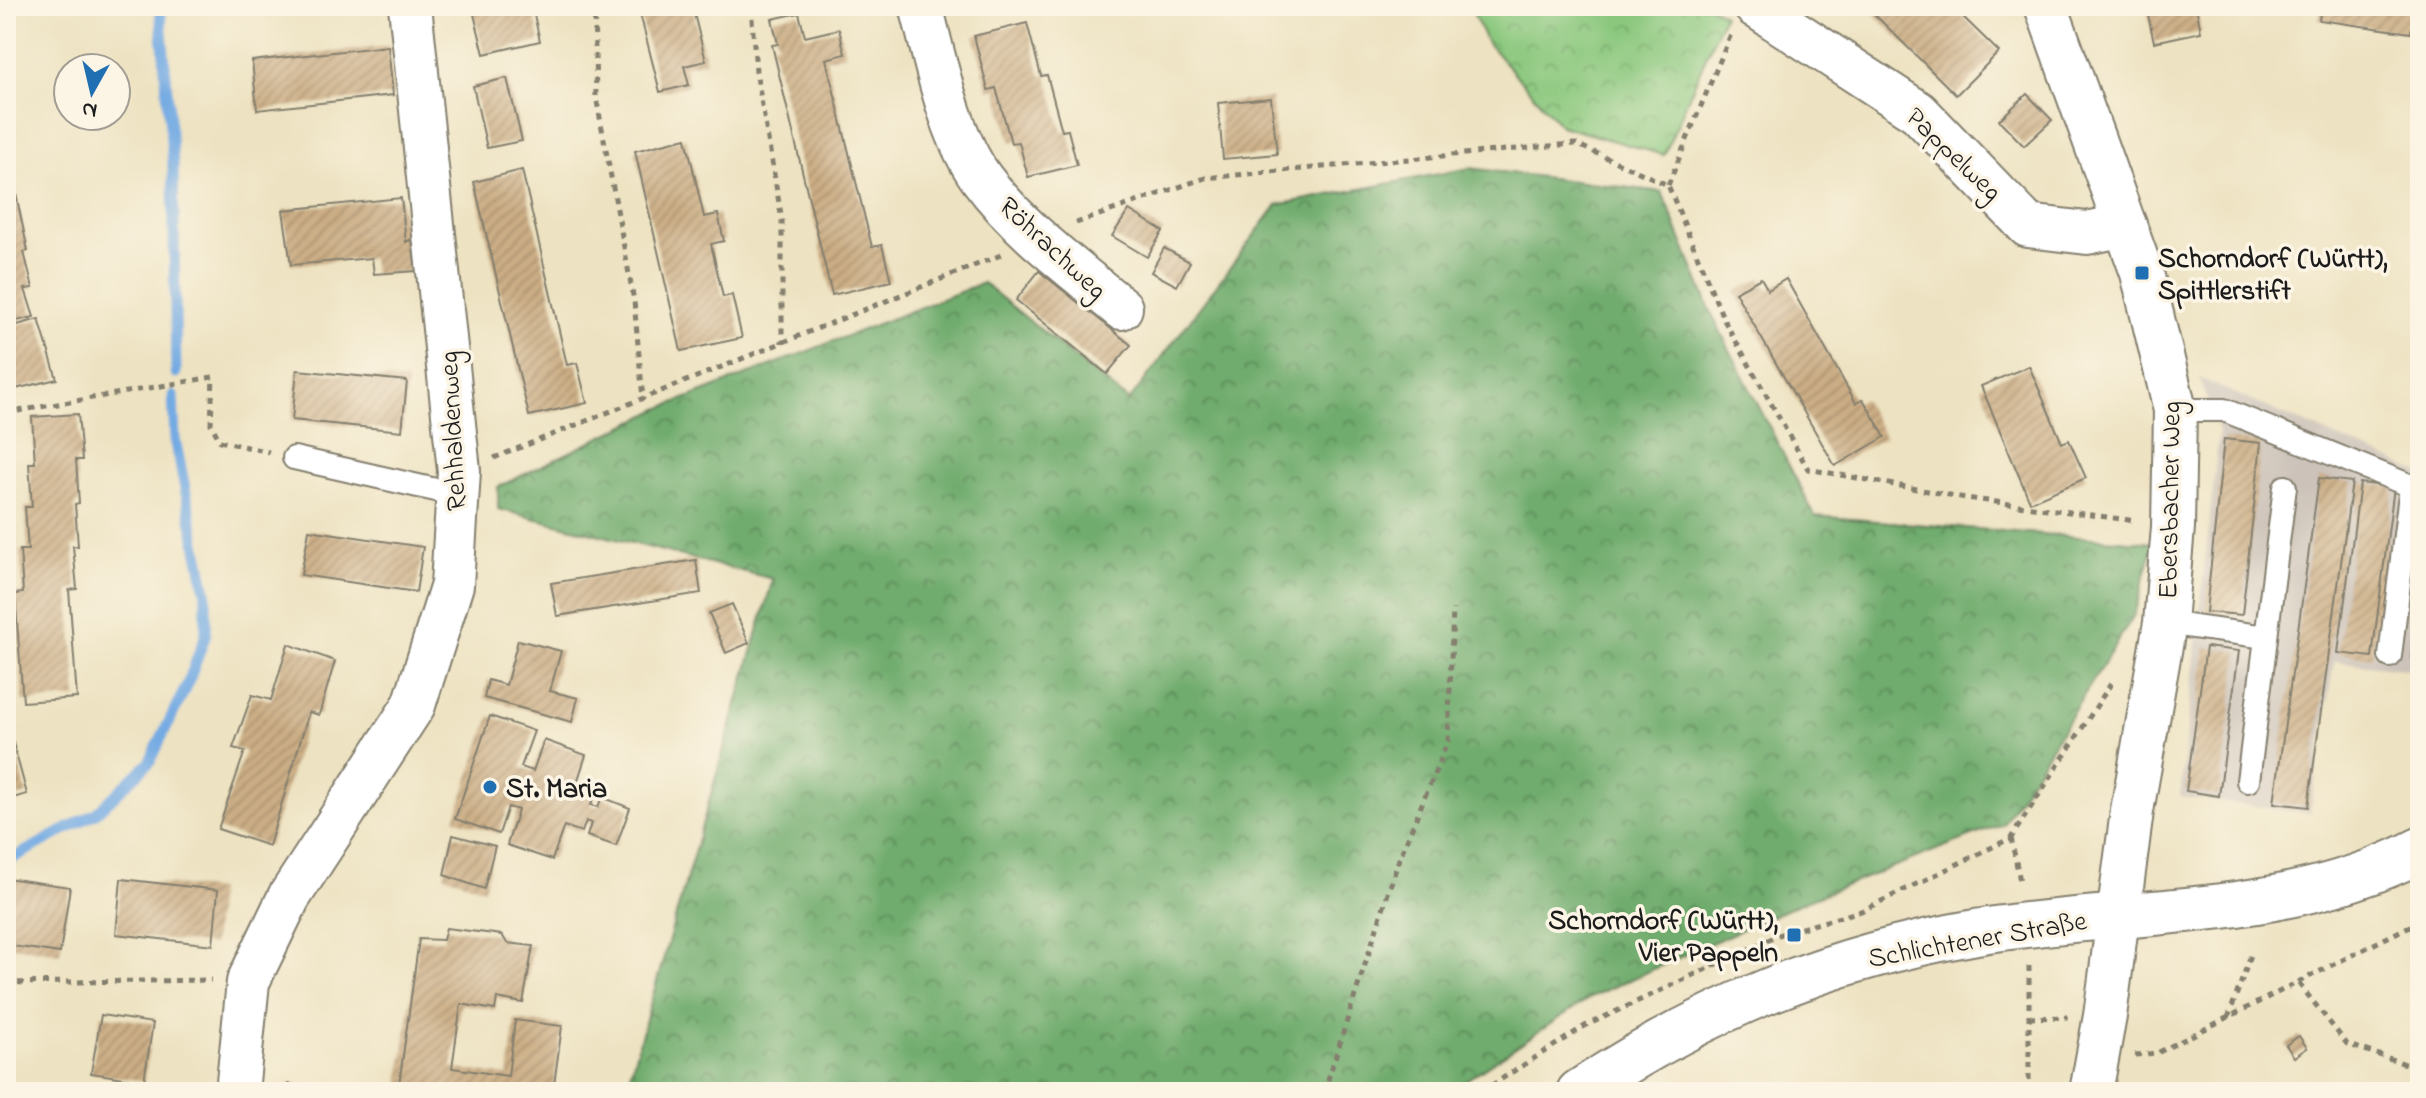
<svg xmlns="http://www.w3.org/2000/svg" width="2426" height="1098" font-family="'Indie Flower',sans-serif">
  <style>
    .industrial { fill: #ccc2b9 }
    .forest { fill: url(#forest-crowns); stroke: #466444; stroke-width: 2 }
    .park { fill: url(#park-crowns); stroke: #54724d; stroke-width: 2 }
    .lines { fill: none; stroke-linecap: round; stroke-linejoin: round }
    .stream { stroke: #75abe3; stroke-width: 11 }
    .building { fill: url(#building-hatch) }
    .service-casing { stroke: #847f6e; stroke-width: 26 }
    .minor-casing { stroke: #847f6e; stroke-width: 46 }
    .secondary-casing { stroke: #847f6e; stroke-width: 48 }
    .path { stroke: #847f6e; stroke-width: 5; stroke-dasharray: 6 6; stroke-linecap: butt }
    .service { stroke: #fff; stroke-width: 22 }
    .minor { stroke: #fff; stroke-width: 42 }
    .secondary { stroke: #fff; stroke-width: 44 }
    .poi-dot { fill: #1f6fb2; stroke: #fcf5e5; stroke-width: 3 }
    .labels { text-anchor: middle; stroke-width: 7; stroke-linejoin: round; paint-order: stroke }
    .street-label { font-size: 28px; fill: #1c1c1c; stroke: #fcf5e5 }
    .poi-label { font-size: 28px; font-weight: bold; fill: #1c1c1c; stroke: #fcf5e5; text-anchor: start }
  </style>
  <defs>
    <pattern id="forest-crowns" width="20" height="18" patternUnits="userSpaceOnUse" patternTransform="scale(2)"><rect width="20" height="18" fill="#70ac6d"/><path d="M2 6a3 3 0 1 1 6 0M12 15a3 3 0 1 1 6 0" fill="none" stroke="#5b8b59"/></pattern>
    <pattern id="park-crowns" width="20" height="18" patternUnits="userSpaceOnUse" patternTransform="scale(2)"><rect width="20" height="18" fill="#8bc87e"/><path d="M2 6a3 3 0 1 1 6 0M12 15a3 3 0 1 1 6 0" fill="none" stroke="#77ab6c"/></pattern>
    <pattern id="building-hatch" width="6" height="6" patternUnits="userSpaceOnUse" patternTransform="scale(2)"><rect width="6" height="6" fill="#cbad85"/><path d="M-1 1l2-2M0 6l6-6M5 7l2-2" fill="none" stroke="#ae9472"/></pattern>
  </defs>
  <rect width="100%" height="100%" fill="#fcf5e5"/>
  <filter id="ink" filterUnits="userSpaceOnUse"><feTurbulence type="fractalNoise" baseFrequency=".0125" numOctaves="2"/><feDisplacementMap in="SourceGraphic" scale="16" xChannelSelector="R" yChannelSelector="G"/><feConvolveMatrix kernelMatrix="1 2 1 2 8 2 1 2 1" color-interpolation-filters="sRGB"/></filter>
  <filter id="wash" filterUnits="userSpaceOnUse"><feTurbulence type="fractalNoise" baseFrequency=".006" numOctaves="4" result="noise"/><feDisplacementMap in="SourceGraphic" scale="32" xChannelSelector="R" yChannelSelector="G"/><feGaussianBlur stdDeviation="1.8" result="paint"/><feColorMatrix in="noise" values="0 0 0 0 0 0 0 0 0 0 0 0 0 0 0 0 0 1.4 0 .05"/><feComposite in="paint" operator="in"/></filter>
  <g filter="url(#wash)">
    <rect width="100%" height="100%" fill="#ede2c1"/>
    <path class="industrial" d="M2199 378 2420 473V671L2334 661 2310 813 2180 797 2219 432Z"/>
    <path class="forest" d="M1470 168 1662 192 1713 317 1815 516 2154 543 2134 615 2003 824 1803 902 1591 997 1448 1092H625L773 579 498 509V487L659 409 983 283 1129 401 1277 205Z"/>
    <path class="park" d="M1470 6H1709L1724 15 1664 155 1561 126 1486 41Z"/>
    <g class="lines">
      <g class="stream">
        <path d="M160 6 173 164 176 373"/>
        <path d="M6 862 96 813 149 763 188 683 206 634V592L175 439 173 396"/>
      </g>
    </g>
    <g id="blocks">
      <g class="building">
        <path d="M472 6H532L540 41 484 54Z"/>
        <path d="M638 6H692L706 61 684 66 689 85 660 92Z"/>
        <path d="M1866 6H1944L1948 10 1952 6 1999 52 1956 95Z"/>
        <path d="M2146 6H2196L2201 32 2154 42Z"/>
        <path d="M2321 6H2420V15L2414 14 2411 33 2319 20Z"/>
        <path d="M799 13 805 37 839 29 845 54 826 59 872 247 882 245 891 281 832 295 772 45 778 44 772 19Z"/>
        <path d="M1027 23 1041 76 1047 75 1062 131 1068 130 1077 165 1028 177 1019 142 1011 143 996 88 988 90 974 36Z"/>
        <path d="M388 46 393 95 257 110 252 61Z"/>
        <path d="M507 78 522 141 487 148 473 86Z"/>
        <path d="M2027 94 2052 120 2024 146 1999 120Z"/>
        <path d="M1271 98 1277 154 1223 159 1218 103Z"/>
        <path d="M686 138 704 217 718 214 724 241 711 244 723 297 732 295 742 338 681 351 635 151Z"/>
        <path d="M6 147 28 251 24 252 33 288 25 289 34 317 6 323Z"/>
        <path d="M522 170 567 365 577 363 587 403 529 416 474 182Z"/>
        <path d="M401 198 406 242 412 239 416 271 374 274 372 258 291 265 283 210Z"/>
        <path d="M1129 210 1163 231 1147 257 1112 236Z"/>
        <path d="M1164 248 1190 262 1177 286 1151 272Z"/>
        <path d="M1039 271 1131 345 1107 374 1016 300Z"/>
        <path d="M1761 278 1768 290 1786 279 1856 403 1863 399 1885 437 1835 466 1735 292Z"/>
        <path d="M39 319 57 379 15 389 6 359V328Z"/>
        <path d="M2029 366 2062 443 2069 440 2086 478 2030 502 1981 386Z"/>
        <path d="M297 370 407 381 402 431 292 420Z"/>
        <path d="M78 414 82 460H76L79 503 75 504 78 546H73L77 589 69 590 77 698 23 702 15 594 23 593 20 550H28L25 507H32L29 463H35L32 417Z"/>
        <path d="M2224 439 2261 443 2242 615 2206 612Z"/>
        <path d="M2319 478 2352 482 2308 807 2274 803Z"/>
        <path d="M2360 483 2394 487 2372 657 2338 653Z"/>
        <path d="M309 530 423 547 416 592 301 575Z"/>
        <path d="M696 560 701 593 557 616 551 583Z"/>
        <path d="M2418 599H2420V659L2411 658Z"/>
        <path d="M732 604 749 643 726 653 709 613Z"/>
        <path d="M518 640 561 651 550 691 578 698 572 722 484 698 488 680 506 685Z"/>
        <path d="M288 644 335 661 319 715 309 712 269 846 218 829 245 751 233 748 252 695 271 700Z"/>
        <path d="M2206 647 2239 651 2219 796 2186 791Z"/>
        <path d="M490 716 534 731 521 767 533 771 544 740 586 755 576 786 595 792 591 805 598 807 602 797 630 808 616 846 587 836 591 823 586 821 582 832 564 826 552 860 507 845 518 810 508 807 499 834 455 819Z"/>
        <path d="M9 728 27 794 6 800V729Z"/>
        <path d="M453 835 495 846 484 889 444 875Z"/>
        <path d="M6 878 70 887 60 953 6 945Z"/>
        <path d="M121 879 218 890 213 945 116 934Z"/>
        <path d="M446 928 502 935 507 943 533 946 523 1003 497 998 495 1010 461 1004 452 1068 508 1076 515 1020 562 1026 553 1092H398L419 939 443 940Z"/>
        <path d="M101 1015 153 1023 144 1081 91 1073Z"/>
        <path d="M2299 1036 2307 1048 2294 1057 2286 1045Z"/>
        <path d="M288 1084 333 1090V1092H286Z"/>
      </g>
    </g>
  </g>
  <g filter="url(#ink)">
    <use href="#blocks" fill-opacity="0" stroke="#847f6e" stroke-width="2"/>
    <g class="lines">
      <g class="service-casing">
        <g id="service">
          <path d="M2175 410H2224L2411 486 2390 656"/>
          <path d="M294 458 458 495"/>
          <path d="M2165 623 2266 637"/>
          <path d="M2248 781 2285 487"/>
        </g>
      </g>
      <g class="minor-casing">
        <g id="minor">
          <path d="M921 6C935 58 949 135 982 179 1020 230 1073 268 1121 308"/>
          <path d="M1755 6 1918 112 2028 226 2087 233 2125 225"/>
          <path d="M2046 6 2142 273 2175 410 2173 527 2165 623 2132 811 2105 1016 2091 1092"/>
          <path d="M237 1092 248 982 289 897 414 705 452 585 459 471 410 6"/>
        </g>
      </g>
      <g class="secondary-casing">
        <path id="secondary" d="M1579 1092C1705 1009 1827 958 1976 932 2124 907 2284 921 2420 850"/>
      </g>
      <g class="path">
        <path d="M594 6 596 96 634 301 643 399"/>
        <path d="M751 6 756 71 782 220V343"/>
        <path d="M1668 185 1731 34"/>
        <path d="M1076 223 1205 178 1560 145 1576 144 1668 185 1724 320 1808 469 1966 498 2136 521"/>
        <path d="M6 413 213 377 211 424 220 441 269 452"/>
        <path d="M494 458 1001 255"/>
        <path d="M2011 838 2020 881"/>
        <path d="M6 983 211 980"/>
        <path d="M2299 984 2347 1044 2420 1069"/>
        <path d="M2029 1018 2068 1017"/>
        <path d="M2228 1018 2251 955"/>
        <path d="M2135 1055 2157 1053 2420 921"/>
        <path d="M1324 1092 1399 859 1448 741 1453 609"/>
        <path d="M1481 1092 1585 1026 1781 934 1861 911 2011 838 2114 679"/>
        <path d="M2029 1092V965"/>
      </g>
      <use href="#service" class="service"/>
      <use href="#minor" class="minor"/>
      <use href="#secondary" class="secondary"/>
    </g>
  </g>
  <g class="poi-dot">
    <rect x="2134" y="265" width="16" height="16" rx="4"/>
    <circle cx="490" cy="787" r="8"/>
    <rect x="1786" y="927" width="16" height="16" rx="4"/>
  </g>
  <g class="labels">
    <g class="street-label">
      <text transform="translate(1955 153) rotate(44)" y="10">Pappelweg</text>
      <text transform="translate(1054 247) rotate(43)" y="10">Röhrachweg</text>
      <text transform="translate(451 431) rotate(-93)" y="10">Rehhaldenweg</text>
      <text transform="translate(2168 500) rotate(-89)" y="10">Ebersbacher Weg</text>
      <text transform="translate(1977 938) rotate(-10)" y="10">Schlichtener Straße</text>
    </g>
    <g class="poi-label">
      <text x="2158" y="267">Schorndorf (Württ),<tspan x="2158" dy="32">Spittlerstift</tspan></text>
      <text x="506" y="797">St. Maria</text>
      <text x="1778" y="929" text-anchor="end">Schorndorf (Württ),<tspan x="1778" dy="32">Vier Pappeln</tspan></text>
    </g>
  </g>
  <rect width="2426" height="1098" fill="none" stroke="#fcf5e5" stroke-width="32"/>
  <g transform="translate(92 92) rotate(188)"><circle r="38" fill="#fcf5e5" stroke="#a29e95" stroke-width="2"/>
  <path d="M0-6L14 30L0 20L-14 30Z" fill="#1f6fb2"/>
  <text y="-12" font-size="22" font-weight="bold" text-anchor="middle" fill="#1c1c1c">N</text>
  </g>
</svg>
